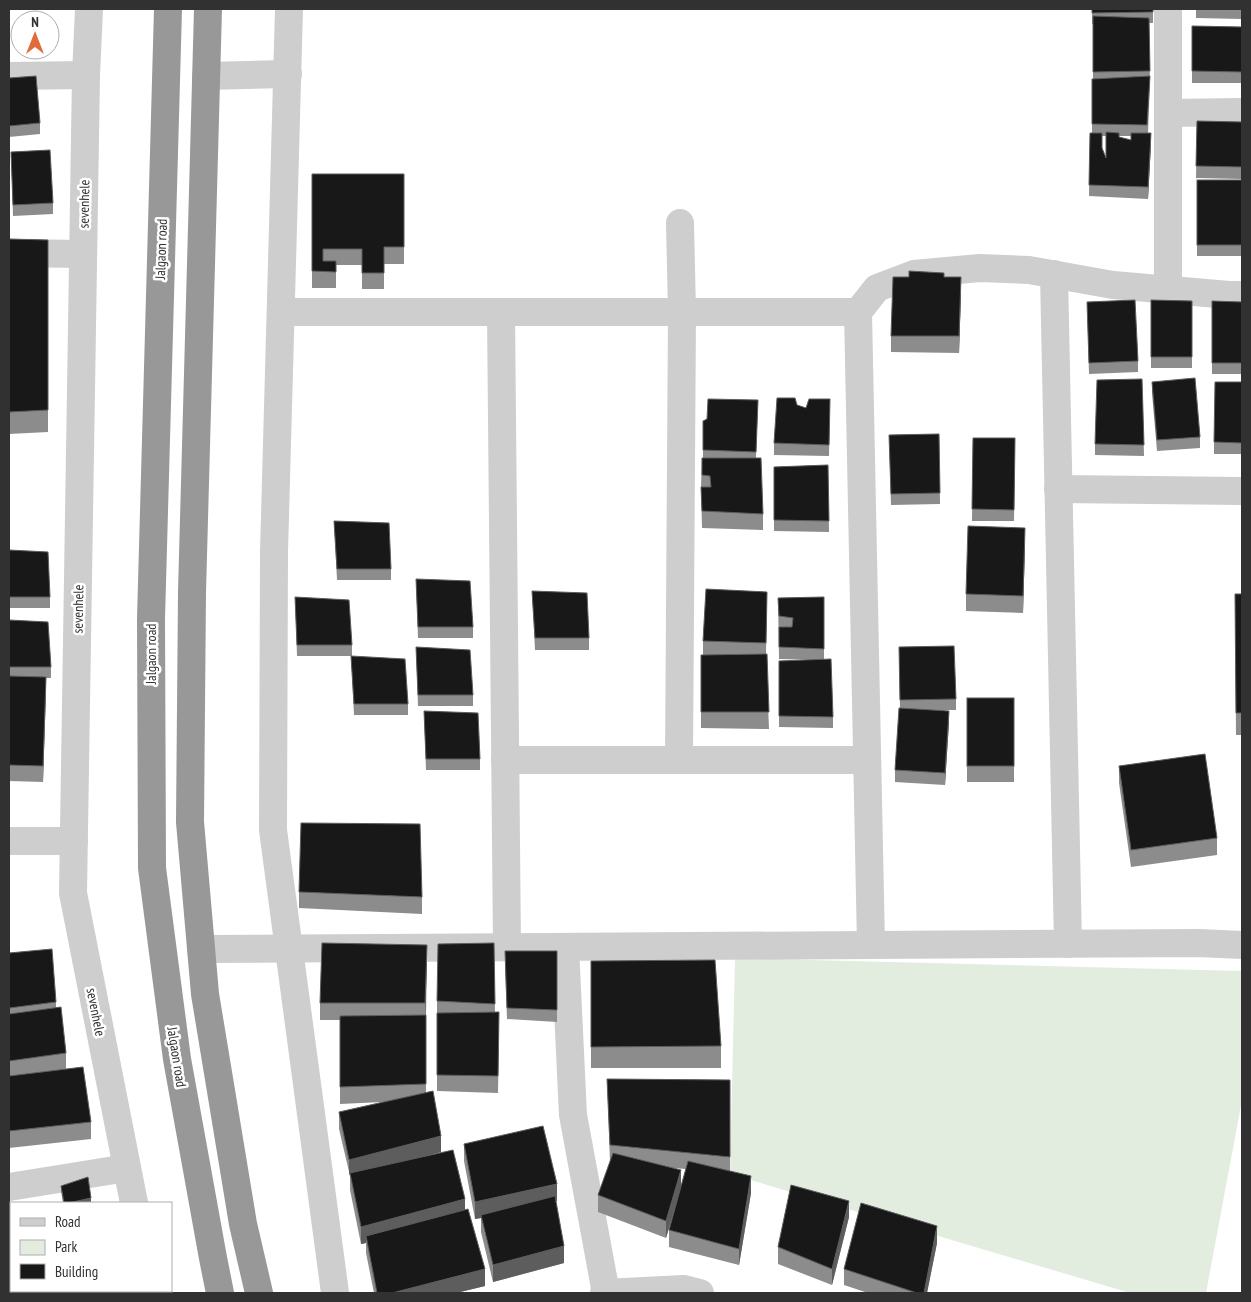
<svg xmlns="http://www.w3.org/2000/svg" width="1251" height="1302" font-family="'PT Sans Narrow',sans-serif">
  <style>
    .green { fill: #e2ede0 }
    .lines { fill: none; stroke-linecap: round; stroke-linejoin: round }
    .street { stroke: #cecece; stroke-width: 28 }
    .highway { stroke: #989898; stroke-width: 28 }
    .wall { fill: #8c8c8c; fill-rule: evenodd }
    .shaded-wall { fill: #5d5d5d }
    .building { fill: #181818; stroke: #5d5d5d }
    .labels { text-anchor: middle; stroke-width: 5; stroke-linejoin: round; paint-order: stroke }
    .street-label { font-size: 14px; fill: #313131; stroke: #fff }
  </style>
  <rect width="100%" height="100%" fill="#fff"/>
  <path class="green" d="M735 958 1242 971V1100L1206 1293H1130L730 1174Z"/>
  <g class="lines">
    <g class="street">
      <path d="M89 9 86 75 73 893 134 1203"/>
      <path d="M289 9 274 552 273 830 335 1293"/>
      <path d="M1168 9V290"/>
      <path d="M9 76 86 75"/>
      <path d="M206 76 288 74"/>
      <path d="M1168 113 1242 112"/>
      <path d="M9 253 83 254"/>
      <path d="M1054 274 1068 944"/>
      <path d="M281 312H858L877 288 914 274 980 268 1029 270 1113 285 1229 295H1242"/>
      <path d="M501 312 507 947"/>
      <path d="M858 312 871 945"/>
      <path d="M1058 489 1242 491"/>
      <path d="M505 760H867"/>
      <path d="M679 760 682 312 680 223"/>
      <path d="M9 841H74"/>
      <path d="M565 947 573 1115 606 1293"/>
      <path d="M201 949 1199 943 1242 945"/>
      <path d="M9 1187 127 1168"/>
      <path d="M151 1291V1293"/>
      <path d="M604 1293 684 1289 700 1293"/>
    </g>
    <g class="highway">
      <path d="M168 9 151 619 152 868 177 1059 213 1258 220 1293"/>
      <path d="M208 9 192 592 190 822 205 994 243 1224 259 1293"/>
    </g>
  </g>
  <g class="wall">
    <path d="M1092 9H1153V23H1149L1150 82 1148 133 1151 144 1148 199 1089 196 1090 133H1092V79H1093V24H1092ZM1102 136H1106V158L1102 148ZM1119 136H1131V140L1119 137Z"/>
    <path d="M1196 9H1242V19L1196 18Z"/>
    <path d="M1192 26 1242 27V83H1192Z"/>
    <path d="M9 78 40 123V134L9 137Z"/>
    <path d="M1197 121 1242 122V179L1196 178Z"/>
    <path d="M11 152 53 203V214L13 216Z"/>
    <path d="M312 174H404V264H384V289H362V265H336V288H312Z"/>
    <rect x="1197" y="180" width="45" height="76"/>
    <path d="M9 239 48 240V432L9 434Z"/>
    <path d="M909 277H944L961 294 959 353 891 352V336Z"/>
    <path d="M1151 300 1192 301V368H1151Z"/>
    <path d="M1212 301 1242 302V374H1212Z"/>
    <path d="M1087 302 1138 361V372L1089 374Z"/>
    <path d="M1142 379 1144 456 1095 455V444Z"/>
    <path d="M1152 382 1200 437V448L1157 451 1152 393Z"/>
    <path d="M1242 382V454H1214V442Z"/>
    <path d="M830 399 829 456 774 455V443L797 405 806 408Z"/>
    <path d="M758 400 756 458 763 514V530L702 528 701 487 702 458H703V421Z"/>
    <path d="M939 434 940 504 891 505 889 435Z"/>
    <path d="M973 438H1015L1014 521H972Z"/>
    <path d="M828 465 829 532 774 531V467Z"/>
    <path d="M334 521 391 569V580H337Z"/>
    <path d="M1025 544 1023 613 966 611V594Z"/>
    <path d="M9 550 50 597V608H9Z"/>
    <path d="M416 579 473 627V638H418Z"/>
    <path d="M532 591 589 638V650H535Z"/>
    <path d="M767 592 766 654 769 729 701 728V655H703V641Z"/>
    <path d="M1235 594H1242V735H1236Z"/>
    <path d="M295 597 352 645V656L408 704V715H354L351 656H297Z"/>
    <path d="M824 597V659L833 717V728L779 727V661L814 660 779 659 778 598Z"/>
    <path d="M9 620 51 667V678H46L43 782 9 781Z"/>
    <path d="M416 647 473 695V706H418Z"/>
    <path d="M899 659 956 699V710H943L949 722 945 785 895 782V770L900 708Z"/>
    <rect x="967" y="698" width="47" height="84"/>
    <path d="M424 711 480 759V770H426Z"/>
    <path d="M1119 766 1217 838V855L1131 867 1119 783Z"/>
    <path d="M299 892 422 897V914L299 908Z"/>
    <path d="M494 943 495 1012 499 1029 498 1093 437 1091V1001Z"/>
    <path d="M557 951V1022L507 1019 505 963Z"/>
    <path d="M9 953 56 1002V1007L66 1053V1069L91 1122V1139L9 1148Z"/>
    <path d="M427 961 426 1015V1092L441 1152 422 1157 465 1209 485 1286 456 1293H374L366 1253V1243L361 1244 350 1190V1176L339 1129V1112L382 1102 340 1104V1020H320V1003Z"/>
    <path d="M591 961 721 1046V1068H591Z"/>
    <path d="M607 1079 730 1080V1171L751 1193 739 1265 669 1247V1230L676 1205 666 1238 598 1212V1195L610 1162ZM672 1168 686 1169 681 1186Z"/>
    <path d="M464 1144 557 1201H556L564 1263 493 1282 481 1232V1218L475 1219 464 1161Z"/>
    <path d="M61 1186 91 1203H63L61 1191Z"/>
    <path d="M11 1209V1291L9 1293V1210Z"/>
    <path d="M849 1217 832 1285 778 1264V1247Z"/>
    <path d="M937 1243 927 1293H868L844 1285V1269Z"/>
    <rect x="41" y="1291" width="70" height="2"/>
  </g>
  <g class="shaded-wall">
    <path d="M1151 133V144L1148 199V187Z"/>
    <path d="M961 277V294L959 353V336Z"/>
    <path d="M1025 528V544L1023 613V596Z"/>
    <path d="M46 677V693L43 782V766Z"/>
    <path d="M949 711V722L945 785V773Z"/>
    <path d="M427 945V961L425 1020V1003Z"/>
    <path d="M441 1136V1152L351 1176 350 1173 349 1176V1160Z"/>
    <path d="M681 1170V1187L666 1238V1221Z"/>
    <path d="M751 1176V1193L739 1265V1249Z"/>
    <path d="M557 1184V1201L481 1218V1215V1218L475 1219V1202Z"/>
    <path d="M91 1198V1203H68Z"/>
    <path d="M465 1199V1215L366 1236V1243L361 1244V1227Z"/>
    <path d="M849 1201V1217L832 1285V1269Z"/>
    <path d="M937 1226V1243L927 1293H924Z"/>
    <path d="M564 1246V1263L493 1282V1265Z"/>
    <path d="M485 1269V1286L456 1293H392Z"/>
  </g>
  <g class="building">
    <path d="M1092 9H1153V12L1092 13Z"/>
    <path d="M1093 16 1149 18 1150 71 1093 72Z"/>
    <path d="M1192 26 1242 27V72L1192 71Z"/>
    <path d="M36 76 40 123 9 126V78Z"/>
    <path d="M1150 76 1147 125 1092 124V79Z"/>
    <path d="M1197 121 1242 122V167L1196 166Z"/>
    <path d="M1106 132 1119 133V137L1131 140V133H1151L1148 187 1089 185 1090 133H1102V148L1106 158Z"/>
    <path d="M50 150 53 203 13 205 11 152Z"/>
    <path d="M312 174H404V247H384V273H362V249H323V261H336V272L312 271Z"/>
    <rect x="1197" y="180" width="45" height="65"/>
    <path d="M9 239 48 240V410L9 412Z"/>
    <path d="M909 271 944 273V277H961L959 336H891L893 277H909Z"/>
    <path d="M1135 300 1138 361 1089 363 1087 302Z"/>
    <path d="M1151 300 1192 301V357H1151Z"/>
    <path d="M1212 301 1242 302V363H1212Z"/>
    <path d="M1195 378 1200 437 1157 440 1152 382Z"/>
    <path d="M1142 379 1144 445 1095 444 1097 380Z"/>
    <path d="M1215 382H1242V443L1214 442Z"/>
    <path d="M777 398H795L797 405 806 408 809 399H830L829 445 774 443Z"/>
    <path d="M708 399 758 400 756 452 703 450V421L707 419Z"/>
    <path d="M939 434 940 493 891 494 889 435Z"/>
    <path d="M973 438H1015L1014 510 972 509Z"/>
    <path d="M702 458H761L763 514 702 511 701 487H711L710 476 702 475Z"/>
    <path d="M828 465 829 521 774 520V467Z"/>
    <path d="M334 521 389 523 391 569H337Z"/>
    <path d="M968 526 1025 528 1023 596 966 594Z"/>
    <path d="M9 550 48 552 50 597H9Z"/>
    <path d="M416 579 470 581 473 627H418Z"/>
    <path d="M706 589 767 592 766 643 703 641Z"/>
    <path d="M532 591 587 593 589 638H535Z"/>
    <path d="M1235 594H1242V713H1236Z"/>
    <path d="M295 597 349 600 352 645H297Z"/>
    <path d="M824 597V649L779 647V627H792L793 618 779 616 778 598Z"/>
    <path d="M9 620 48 622 51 667H9Z"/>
    <path d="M954 646 956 699 900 700 899 647Z"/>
    <path d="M416 647 470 650 473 695H418Z"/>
    <path d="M767 654 769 712H701V655Z"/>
    <path d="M351 656 405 659 408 704H354Z"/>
    <path d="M831 659 833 717 779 716V661Z"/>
    <path d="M9 676 46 677 43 766 9 765Z"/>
    <rect x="967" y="698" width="47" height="68"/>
    <path d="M899 708 949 711 945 773 895 770Z"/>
    <path d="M424 711 478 713 480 759H426Z"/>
    <path d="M1205 754 1217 838 1131 850 1119 766Z"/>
    <path d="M301 823 420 824 422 897 299 892Z"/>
    <path d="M322 943 427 945 425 1003H320Z"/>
    <path d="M494 943 495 1004 437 1001 438 944Z"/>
    <path d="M52 949 56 1002 9 1008V953Z"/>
    <path d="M505 951H557V1010L507 1008Z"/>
    <path d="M715 960 721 1046 591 1047V961Z"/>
    <path d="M61 1007 66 1053 9 1061V1014Z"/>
    <path d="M499 1012 498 1076 437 1075V1013Z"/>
    <path d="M426 1015V1084L340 1087V1016Z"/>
    <path d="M83 1067 91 1122 9 1131V1076Z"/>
    <path d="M607 1079 730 1080V1157L610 1145Z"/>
    <path d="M433 1091 441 1136 349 1160 339 1112Z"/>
    <path d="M543 1126 557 1184 475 1202 464 1144Z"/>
    <path d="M453 1150 465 1199 361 1227 350 1173Z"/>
    <path d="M613 1153 681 1170 666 1221 598 1195Z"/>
    <path d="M688 1161 751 1176 739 1249 669 1230Z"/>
    <path d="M88 1177 91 1198 68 1203H64L61 1186Z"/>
    <path d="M791 1185 849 1201 832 1269 778 1247Z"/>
    <path d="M555 1196 564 1246 493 1265 481 1215Z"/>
    <path d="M861 1203 937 1226 924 1293H917L844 1269Z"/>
    <path d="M11 1209V1258H9V1210Z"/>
    <path d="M468 1209 485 1269 392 1293H377L366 1236Z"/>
    <path d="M9 1266H11V1291H28L29 1293H9Z"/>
    <path d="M44 1291H111V1293H45Z"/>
  </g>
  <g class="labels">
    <g class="street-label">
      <text transform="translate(84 204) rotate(-89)" y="5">sevenhele</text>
      <text transform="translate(161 249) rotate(-88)" y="5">Jalgaon road</text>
      <text transform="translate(78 609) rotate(-89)" y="5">sevenhele</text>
      <text transform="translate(151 654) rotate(-90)" y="5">Jalgaon road</text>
      <text transform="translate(96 1012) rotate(79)" y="5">sevenhele</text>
      <text transform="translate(177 1057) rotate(81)" y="5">Jalgaon road</text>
    </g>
  </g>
  <rect width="1251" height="1302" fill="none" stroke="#313131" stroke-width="20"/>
  <rect x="10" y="1202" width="162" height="90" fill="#ffffff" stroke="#adadad"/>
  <rect x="20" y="1218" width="25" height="8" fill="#cecece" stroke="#adadad"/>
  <text x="55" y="1227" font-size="15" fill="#313131">Road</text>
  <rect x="20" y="1240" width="25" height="15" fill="#e2ede0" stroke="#adadad"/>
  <text x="55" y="1252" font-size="15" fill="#313131">Park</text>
  <rect x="20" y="1264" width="25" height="15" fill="#181818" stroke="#adadad"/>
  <text x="55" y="1277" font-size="15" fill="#313131">Building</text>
  <g transform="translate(35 35)"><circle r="24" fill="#ffffff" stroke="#adadad"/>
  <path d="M0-4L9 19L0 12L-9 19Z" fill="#e16b3a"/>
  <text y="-8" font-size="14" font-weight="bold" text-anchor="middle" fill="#313131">N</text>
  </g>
</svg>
